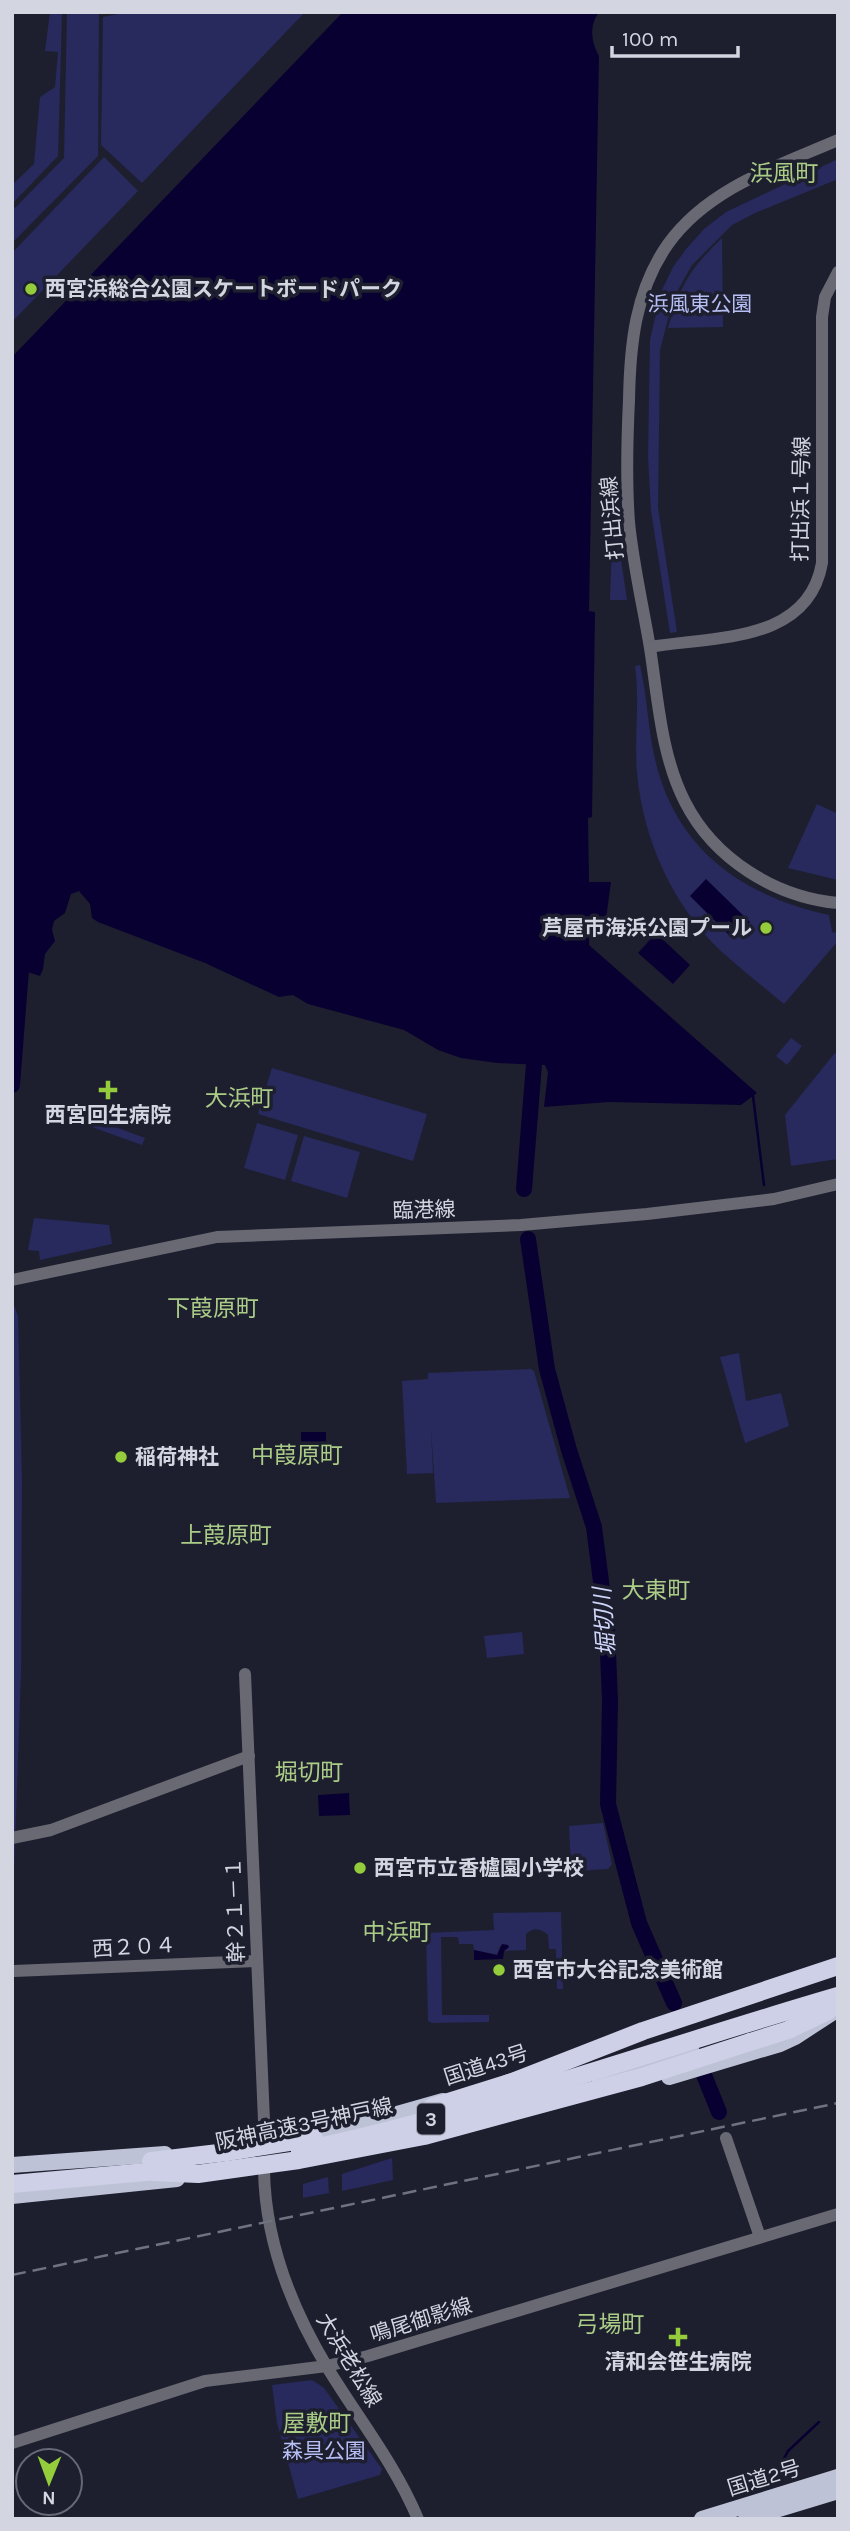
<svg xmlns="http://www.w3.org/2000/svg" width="850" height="2531" font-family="Karla,'Noto Sans JP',sans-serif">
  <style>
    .green { fill: #28295d }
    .water { fill: #080031 }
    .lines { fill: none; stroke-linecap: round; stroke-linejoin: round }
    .stream { stroke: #080031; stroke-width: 2.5 }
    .river { stroke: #080031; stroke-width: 16 }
    .tertiary { stroke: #686972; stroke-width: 12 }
    .trunk { stroke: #bec2d6; stroke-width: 16 }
    .motorway { stroke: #cdd0e6; stroke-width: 18 }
    .rail { stroke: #707280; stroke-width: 2.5; stroke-dasharray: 14 7; stroke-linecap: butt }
    .motorway-bridge { stroke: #cdd0e6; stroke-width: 18 }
    .poi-dot { fill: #94cc3c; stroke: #1d1f2f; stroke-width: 2.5 }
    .labels { text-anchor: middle; stroke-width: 7; stroke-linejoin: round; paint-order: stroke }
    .shield { fill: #1d1f2f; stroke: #9c9eab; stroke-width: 2 }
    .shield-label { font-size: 19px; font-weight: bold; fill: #d3d5e0 }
    .poi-label { font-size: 21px; font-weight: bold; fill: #d3d5e0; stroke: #1d1f2f; text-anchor: start }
    .park-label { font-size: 21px; fill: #b7bef4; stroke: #1d1f2f }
    .street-label { font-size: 21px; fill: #d3d5e0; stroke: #1d1f2f }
    .neighbourhood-label { font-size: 23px; fill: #abcc86; stroke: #1d1f2f }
    .water-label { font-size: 23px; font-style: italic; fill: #d0d6fa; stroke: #1d1f2f }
  </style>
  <rect width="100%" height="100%" fill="#1d1f2f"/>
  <g class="green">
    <path d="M50 12H62L58 156 12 204V185L34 164 40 97 55 87 58 52 45 51Z"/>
    <path d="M67 12H99L98 156 12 243V211L64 158Z"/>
    <path d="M128 12H305L142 183 101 145 103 17Z"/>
    <path d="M104 157 138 191 12 322V253Z"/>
    <path d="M838 159V179L755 213 732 225 692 265 673 299 660 350 658 508 677 632 670 633 651 511 648 457 650 340 661 292 673 267 687 248 704 229 726 212Z"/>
    <path d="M722 238 723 327 668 328C680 285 690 269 722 238Z"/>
    <path d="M614 488 617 533 627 600H610Z"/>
    <path d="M640 665C648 700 648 736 658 771 682 855 748 897 829 915L832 932 838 933V941L784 1004C764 987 742 970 722 952 673 907 643 839 637 773 634 737 640 701 635 666Z"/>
    <path d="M817 804 838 814V880L788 868Z"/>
    <path d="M791 1038 802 1046 787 1065 776 1056Z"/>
    <path d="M838 1053V1159L791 1166 785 1115 834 1054Z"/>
    <path d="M272 1068 427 1114 413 1161 258 1114Z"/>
    <path d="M91 1118 145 1138 142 1145 89 1126Z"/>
    <path d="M257 1123 298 1135 285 1180 244 1168Z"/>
    <path d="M304 1136 360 1152 347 1198 291 1181Z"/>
    <path d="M34 1218 109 1225 112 1244 40 1260 39 1251 28 1250Z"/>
    <path d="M12 1300 18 1316 22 1481 21 1671 12 1932Z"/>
    <path d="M739 1353 746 1401 781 1393 789 1426 745 1443 720 1357Z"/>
    <path d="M531 1369 534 1371 570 1498 436 1503 431 1429 433 1473 407 1474 402 1381 428 1379V1373Z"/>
    <path d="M522 1632 524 1654 487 1658 484 1636Z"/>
    <path d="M603 1823 612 1864 608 1869 576 1871 571 1867 569 1826Z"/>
    <path d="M561 1912 563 1989H557L556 1949H549L548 1935C540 1928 534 1927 526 1934V1950L504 1951 508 1948 500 1946 497 1955 474 1950 473 1944H459L458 1937H441L442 2015H489V2022L432 2023 428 2021 426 1933 494 1930 493 1913Z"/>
    <path d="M392 2158 393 2180 342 2191V2174Z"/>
    <path d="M328 2177 329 2193 303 2198V2184Z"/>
    <path d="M312 2380 324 2388 382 2469 380 2475 298 2499 277 2423 272 2385Z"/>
  </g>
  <g class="water">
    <path d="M343 12H599C589 26 591 42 599 56L589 611 595 612 592 817 588 818 589 882H611L606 919H590L589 945 757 1093 741 1105 609 1102 544 1107 548 1072 545 1065 497 1063 461 1058 438 1050 404 1030 308 1004 293 995 279 997 205 963 98 922 92 918 90 904 79 891 71 894 65 913 54 921 52 930 55 941 45 954 43 969 40 976 12 967V357Z"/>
    <path d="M706 879 750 922 733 939 690 896Z"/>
    <path d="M656 933 690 965 673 984 638 953Z"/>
    <rect x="301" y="1432" width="25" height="31"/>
    <path d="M349 1793 350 1815 319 1816 318 1795Z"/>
    <path d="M502 1944 508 1945 509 1947 504 1951 503 1959 474 1960V1950L497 1955Z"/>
  </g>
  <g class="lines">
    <g class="stream">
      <path d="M753 1096 764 1185"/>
      <path d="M769 2487 788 2451 819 2422"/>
    </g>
    <g class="river">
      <path d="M12 1085 21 970"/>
      <path d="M524 1189 534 1064"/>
      <path d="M528 1239 547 1369 569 1450 594 1527 607 1628 610 1701 608 1804 639 1923 674 2003"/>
      <path d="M704 2075 719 2112"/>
    </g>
    <g class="tertiary">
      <path d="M838 140C778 166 708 188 668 244 635 291 630 345 629 400 627 441 626 481 629 522 633 564 643 606 650 648 658 699 661 755 685 802 714 859 775 897 838 903"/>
      <path d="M650 647C713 636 808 644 822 563V317L825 297 838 272"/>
      <path d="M12 1280 217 1237 521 1225 647 1214 774 1199 838 1184"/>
      <path d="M245 1674 265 2144"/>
      <path d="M12 1838 51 1830 249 1756"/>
      <path d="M14 1971 256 1961"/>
      <path d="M726 2138 760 2237"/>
      <path d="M264 2170C265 2240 291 2307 327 2367 358 2418 395 2464 418 2519"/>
      <path d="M12 2443 205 2381 327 2366 368 2356 838 2214"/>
    </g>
    <g class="trunk">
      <path d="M669 2077 780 2044 795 2037 838 2009"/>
      <path d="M600 2080 692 2052"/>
      <path d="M302 2136 362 2124 443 2101"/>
      <path d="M12 2165 165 2154"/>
      <path d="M12 2196 177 2179"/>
      <path d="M702 2519 838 2477"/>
      <path d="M746 2519 838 2491"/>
    </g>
    <g class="motorway">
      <path d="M750 2042 788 2030 828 2011"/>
      <path d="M432 2107 519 2080"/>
      <path d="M300 2151C482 2113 659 2048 838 1996"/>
      <path d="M151 2161 227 2152 314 2138"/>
      <path d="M12 2184 168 2170"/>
    </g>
    <path class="rail" d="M12 2275 838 2103"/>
    <g class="motorway-bridge">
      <path d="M507 2084 643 2031 838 1966"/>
      <path d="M153 2172 198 2174 299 2160 424 2136 642 2077 750 2042"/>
    </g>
  </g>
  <g class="poi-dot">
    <circle cx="31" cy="289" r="7"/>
    <circle cx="766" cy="928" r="7"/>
    <path d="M104.5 1079.5h7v7h7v7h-7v7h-7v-7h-7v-7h7z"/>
    <circle cx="121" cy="1457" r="7"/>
    <circle cx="360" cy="1868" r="7"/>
    <circle cx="499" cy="1970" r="7"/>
    <path d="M674.5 2326.5h7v7h7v7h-7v7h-7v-7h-7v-7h7z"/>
  </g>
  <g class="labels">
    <rect class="shield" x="417" y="2103.5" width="28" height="31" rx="5"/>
    <g class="shield-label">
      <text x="431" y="2126">3</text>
    </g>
    <g class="poi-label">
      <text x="45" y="296">西宮浜総合公園スケートボードパーク</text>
      <text x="752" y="935" text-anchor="end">芦屋市海浜公園プール</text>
      <text x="108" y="1122" text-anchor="middle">西宮回生病院</text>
      <text x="135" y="1464">稲荷神社</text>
      <text x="374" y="1875">西宮市立香櫨園小学校</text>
      <text x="513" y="1977">西宮市大谷記念美術館</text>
      <text x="678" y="2369" text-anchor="middle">清和会笹生病院</text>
    </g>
    <g class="park-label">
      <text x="700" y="311">浜風東公園</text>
      <text x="324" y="2458">森具公園</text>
    </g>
    <g class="street-label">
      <text transform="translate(801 499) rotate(-89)" y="7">打出浜１号線</text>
      <text transform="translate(612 518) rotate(-95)" y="7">打出浜線</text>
      <text transform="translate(424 1210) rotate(-2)" y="7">臨港線</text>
      <text transform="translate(235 1910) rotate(-92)" y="7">幹２１－１</text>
      <text transform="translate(134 1947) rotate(-3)" y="7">西２０４</text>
      <text transform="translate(486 2065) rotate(-18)" y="7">国道43号</text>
      <text transform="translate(304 2124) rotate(-12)" y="7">阪神高速3号神戸線</text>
      <text transform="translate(421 2320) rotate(-17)" y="7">鳴尾御影線</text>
      <text transform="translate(349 2360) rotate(59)" y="7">大浜老松線</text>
      <text transform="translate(764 2478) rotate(-17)" y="7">国道2号</text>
    </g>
    <g class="neighbourhood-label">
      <text x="784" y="181">浜風町</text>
      <text x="239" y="1106">大浜町</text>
      <text x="213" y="1316">下葭原町</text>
      <text x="297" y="1463">中葭原町</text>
      <text x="226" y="1543">上葭原町</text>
      <text x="656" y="1598">大東町</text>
      <text x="309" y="1780">堀切町</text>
      <text x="397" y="1940">中浜町</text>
      <text x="610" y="2332">弓場町</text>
      <text x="317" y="2431">屋敷町</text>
    </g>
    <g class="water-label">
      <text transform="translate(604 1622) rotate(-94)" y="8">堀切川</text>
    </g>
  </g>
  <rect width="850" height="2531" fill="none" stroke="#d3d5e0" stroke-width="28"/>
  <g transform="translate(49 2482) rotate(181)"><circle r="33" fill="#1d1f2f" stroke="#666876" stroke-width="2"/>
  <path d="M0-5L12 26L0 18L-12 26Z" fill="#94cc3c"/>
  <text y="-10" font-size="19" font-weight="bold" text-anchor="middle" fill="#d3d5e0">N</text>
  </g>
  <path d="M612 46v10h126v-10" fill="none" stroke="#d3d5e0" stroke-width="3.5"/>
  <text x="622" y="46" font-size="21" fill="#d3d5e0" stroke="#1d1f2f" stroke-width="5" paint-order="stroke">100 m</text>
</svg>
